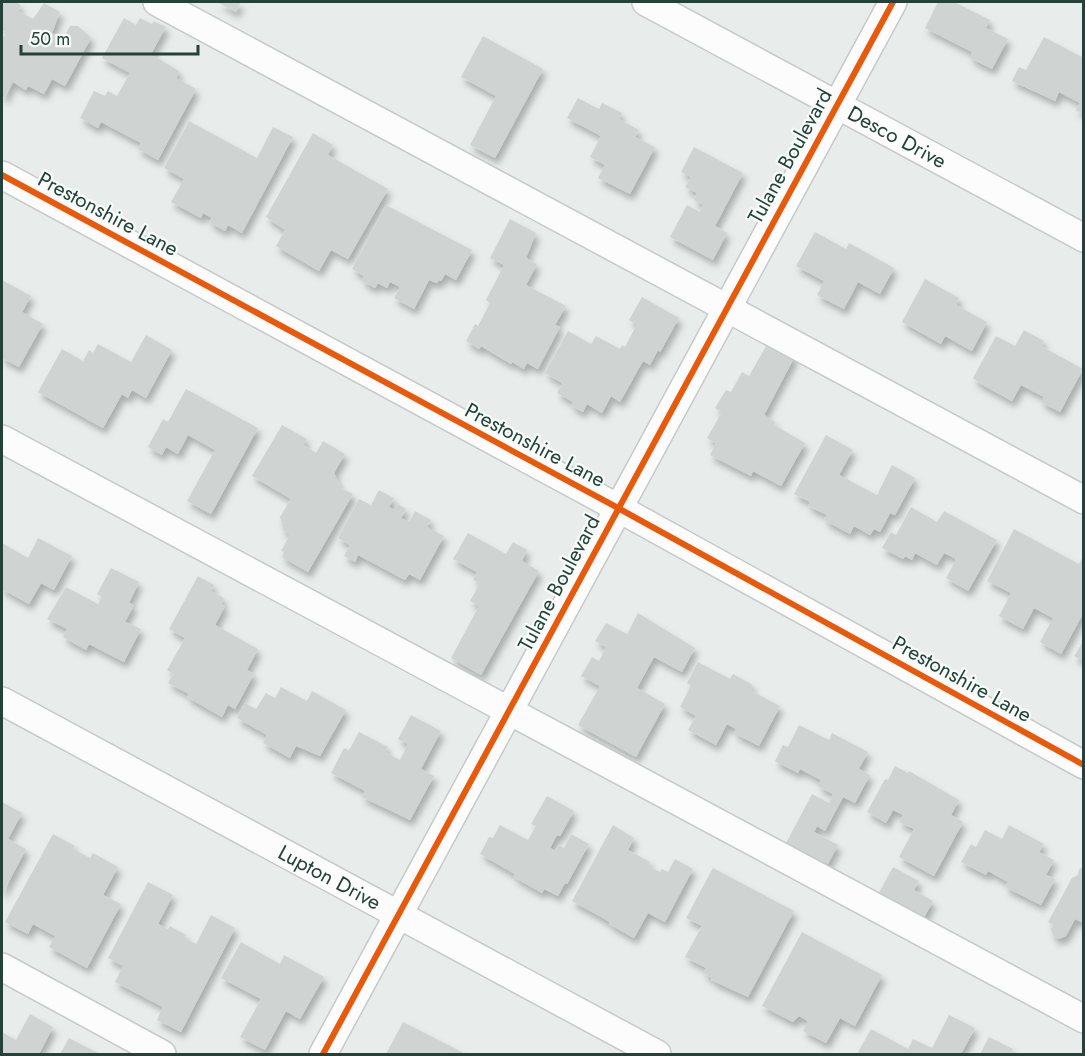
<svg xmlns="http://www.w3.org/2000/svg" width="1085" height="1056" font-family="Jost,sans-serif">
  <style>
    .building { fill: #cfd4d2; filter: url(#shadow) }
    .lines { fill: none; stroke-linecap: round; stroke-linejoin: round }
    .minor-casing { stroke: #c5cac8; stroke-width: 30 }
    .minor { stroke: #fcfcfc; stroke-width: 27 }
    .cycleway-casing { stroke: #f7fbf9; stroke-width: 10 }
    .cycleway { stroke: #e8590c; stroke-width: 6 }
    .labels { text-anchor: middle; stroke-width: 4.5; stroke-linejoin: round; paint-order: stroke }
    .street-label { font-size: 21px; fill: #24423a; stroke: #f7fbf9 }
  </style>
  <defs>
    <filter id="shadow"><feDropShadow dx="3.5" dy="6" stdDeviation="3" flood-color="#0004"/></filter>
  </defs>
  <rect width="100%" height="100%" fill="#e8edeb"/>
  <g class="building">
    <path d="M2 2H15L21 5 18 11 33 19 44 3 60 12 52 33 63 39 70 26H78L91 38 65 86 52 79 44 94 28 86 26 90 13 82 5 98 2 96V35L4 37 6 32 2 30Z"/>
    <path d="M217 2H241L236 12Z"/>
    <path d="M938 2H954L990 20 986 28 1008 39 992 69 970 58 972 52 925 28Z"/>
    <path d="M124 18 136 25 140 18 152 24 154 21 166 27 151 54 179 71 176 78 196 89 158 160 138 149 141 143 101 122 98 128 80 118 94 91 105 96 108 91 117 96 130 73 102 58Z"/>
    <path d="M483 36 543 69 495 158 470 145 496 96 461 77Z"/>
    <path d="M1044 37 1084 58V114L1076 110 1080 103 1059 92 1055 101 1012 81 1019 67 1026 70Z"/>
    <path d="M578 98 599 109 602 103 622 113 619 119 639 130 635 137 655 147 630 194 598 178 605 165 590 157 601 136 567 118Z"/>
    <path d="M189 121 257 158 273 127 293 137 242 233 228 225 225 231 209 222 212 218 203 213 201 218 171 202 184 179 164 168Z"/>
    <path d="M313 133 333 145 328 155 388 189 348 259 331 250 319 271 276 246 285 230 266 217Z"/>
    <path d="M694 147 743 173 715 226 727 233 713 260 670 237 687 205 700 212 703 205 694 200 697 193 685 187 691 177 681 172Z"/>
    <path d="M386 205 472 250 456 280 445 274 441 281 439 280 437 283 429 280 414 309 394 298 400 287 390 282 387 288 378 283 375 288 362 281 364 276 352 269Z"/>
    <path d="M510 219 536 233 526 258 537 264 526 285 566 306 555 325 560 327 538 369 527 363 524 369 512 362 511 364 481 346 479 349 466 341 475 324 478 326 490 303 486 300 504 265 490 258Z"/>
    <path d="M815 232 846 249 849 243 894 268 880 294 858 282 844 309 817 295 824 281 796 266Z"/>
    <path d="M925 279 959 298 956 305 987 322 972 351 945 336 941 344 902 322Z"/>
    <path d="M2 280 31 296 22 312 43 324 19 367 2 358Z"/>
    <path d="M642 297 679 318 660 352 658 350 650 365 643 361 620 402 611 396 602 413 587 404 583 412 571 406 573 402 557 393 562 383 545 373 568 331 591 344 596 336 620 349 622 345 625 347 637 324 629 320Z"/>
    <path d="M1024 330 1044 341 1041 346 1083 369 1060 412 1041 402 1044 397 1021 385 1012 401 979 383 973 378 996 336 1015 346Z"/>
    <path d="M146 335 172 350 146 398 132 390 128 398 122 394 103 428 38 392 62 349 83 361 89 350 93 353 98 344 131 362Z"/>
    <path d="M769 341 795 356 764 415 775 422 774 425 805 443 781 486 753 471 751 476 710 455 716 443 707 438 722 412 715 408 726 390 731 392 742 372 749 376Z"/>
    <path d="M186 389 258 428 211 514 187 501 215 450 188 435 178 454 166 447 162 455 148 447 163 419 168 422Z"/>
    <path d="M282 425 307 439 303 445 316 453 323 441 345 454 334 473 341 488 353 494 308 572 282 557 284 552 281 551 290 535 284 531 280 517 291 499 252 476Z"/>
    <path d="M826 435 853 450 839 475 877 495 892 465 915 478 895 515 890 513 880 532 874 529 870 535 854 526 850 534 824 520 827 515 808 506 810 502 794 494Z"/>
    <path d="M379 490 394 498 389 507 394 510 398 504 406 509 401 518 409 522 415 511 431 520 427 527 444 536 420 580 409 574 405 580 358 555 355 562 344 556 350 545 338 538 359 499 371 505Z"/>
    <path d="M911 507 937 522 944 511 997 540 968 591 946 578 956 559 944 553 937 565 915 553 912 560 905 556 903 559 882 548 891 532 896 535Z"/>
    <path d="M1014 529 1079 564 1084 555V612L1061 654 1040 642 1053 618 1034 608 1023 629 999 616 1011 593 987 581Z"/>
    <path d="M468 533 506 554 513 542 527 550 522 561 539 571 481 675 451 658 479 606 470 601 480 583 473 580 477 572 453 559Z"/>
    <path d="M38 538 72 556 54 590 41 583 29 604 2 589V543L28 558Z"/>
    <path d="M111 568 139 582 129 603 134 605 125 622 141 629 124 662 89 644 86 650 63 637 67 629 47 619 66 587 98 604 102 597 97 594Z"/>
    <path d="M198 576 214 585 211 591 224 598 221 604 225 606 215 625 258 649 247 670 254 674 235 709 228 705 222 717 187 697 189 694 168 683 173 674 167 670 185 638 169 629Z"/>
    <path d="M638 613 695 648 682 672 654 657 637 688 665 704 636 757 578 725 600 686 581 676 592 657 599 661 606 647 595 641 606 623 627 634Z"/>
    <path d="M1084 640V661L1074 656Z"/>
    <path d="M698 662 730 679 733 674 753 685 750 690 780 706 759 746 734 733 736 729 727 724 716 745 688 730 696 716 680 707 691 685 687 683Z"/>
    <path d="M281 687 307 701 312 691 346 710 320 756 296 746 290 758 263 743 267 735 237 718 245 703 256 709 266 693 275 698Z"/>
    <path d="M411 715 441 731 421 769 434 776 410 820 362 797 365 791 331 773 344 748 349 750 359 732 388 747 385 752 400 760 408 744 398 739Z"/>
    <path d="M799 725 829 740 832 733 868 752 859 769 870 775 855 803 843 797 825 831 817 826 814 832 838 845 828 864 825 862 821 869 811 863 814 857 785 845 812 794 829 803 833 794 818 786 821 780 800 769 798 773 775 761 783 745 788 747Z"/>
    <path d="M895 766 908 773 909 771 959 800 951 815 963 822 934 876 899 857 914 829 899 822 903 815 893 810 886 823 867 812 885 779 888 780Z"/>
    <path d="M547 796 574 811 560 836 557 835 550 848 555 851 559 845 564 848 571 834 589 844 567 884 565 883 558 896 544 889 542 893 514 877 515 874 480 854 489 837 493 838 500 825 528 840 536 826 531 824Z"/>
    <path d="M2 802 22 813 8 839 26 849 2 895Z"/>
    <path d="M613 825 634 838 628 850 650 862 648 866 660 872 662 869 668 872 675 859 693 869 665 922 648 913 634 938 609 924 610 922 572 901Z"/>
    <path d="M1009 825 1044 844 1039 852 1054 860 1046 875 1055 879 1041 905 1005 887 1008 882 988 871 986 875 961 862 971 844 976 847 985 830 1002 839Z"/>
    <path d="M53 834 75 846 73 849 90 858 93 853 118 867 103 895 121 904 87 968 49 947 55 936 33 924 28 934 5 922Z"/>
    <path d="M893 867 919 881 914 890 933 901 921 923 876 898Z"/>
    <path d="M1084 867V923L1075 919 1066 936 1058 939 1053 936 1051 929 1054 925 1048 922 1072 878 1078 875 1079 869Z"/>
    <path d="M713 868 794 911 748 997 711 980 712 978 703 973 706 968 685 957 702 926 686 918Z"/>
    <path d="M148 882 173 895 158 924 168 929 170 926 186 935 184 938 196 944 211 915 235 928 181 1032 157 1020 163 1007 115 982 123 966 108 958Z"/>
    <path d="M802 932 882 975 855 1026 840 1018 826 1043 803 1031 808 1021 799 1016 793 1022 762 1006Z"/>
    <path d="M241 942 280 964 284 955 324 977 300 1019 286 1011 265 1050 240 1037 261 999 221 978Z"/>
    <path d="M30 1014 53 1027 39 1054H2V1032L16 1040Z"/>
    <path d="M949 1015 975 1028 961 1054H857L871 1029 908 1049 913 1039 932 1048Z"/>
    <path d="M403 1022 466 1054H386Z"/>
    <path d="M989 1037 1013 1049 1010 1054H980Z"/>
    <path d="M69 1038 100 1054H60Z"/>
  </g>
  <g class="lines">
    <g class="minor-casing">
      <g id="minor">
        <path d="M157 2 1084 500"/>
        <path id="s1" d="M646 2 1084 238"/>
        <path d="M2 175 618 508 1084 765"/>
        <path d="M2 439 1084 1019"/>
        <path id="s2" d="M2 701 657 1054"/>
        <path d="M2 967 162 1054"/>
        <path d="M323 1054 893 2"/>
      </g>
    </g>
    <use href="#minor" class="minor"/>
    <g class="cycleway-casing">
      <g id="cycleway">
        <path d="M2 175 618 508 1084 765"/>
        <path d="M323 1054 893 2"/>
      </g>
    </g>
    <use href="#cycleway" class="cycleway"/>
  </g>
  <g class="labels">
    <g class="street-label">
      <text dy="7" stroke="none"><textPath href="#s1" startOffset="285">Desco Drive</textPath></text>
      <text transform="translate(790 156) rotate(-61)" y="7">Tulane Boulevard</text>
      <text transform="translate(108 214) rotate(28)" y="7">Prestonshire Lane</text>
      <text transform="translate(535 445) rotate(28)" y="7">Prestonshire Lane</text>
      <text transform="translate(559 583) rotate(-62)" y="7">Tulane Boulevard</text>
      <text transform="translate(962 679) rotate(29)" y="7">Prestonshire Lane</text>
      <text dy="7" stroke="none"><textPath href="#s2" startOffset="372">Lupton Drive</textPath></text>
    </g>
  </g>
  <rect width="1085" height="1056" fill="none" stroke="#24423a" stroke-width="6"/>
  <path d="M21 45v9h177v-9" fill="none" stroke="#24423a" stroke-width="3"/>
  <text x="30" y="45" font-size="18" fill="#24423a" stroke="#f7fbf9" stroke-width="4.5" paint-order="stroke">50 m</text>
</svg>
